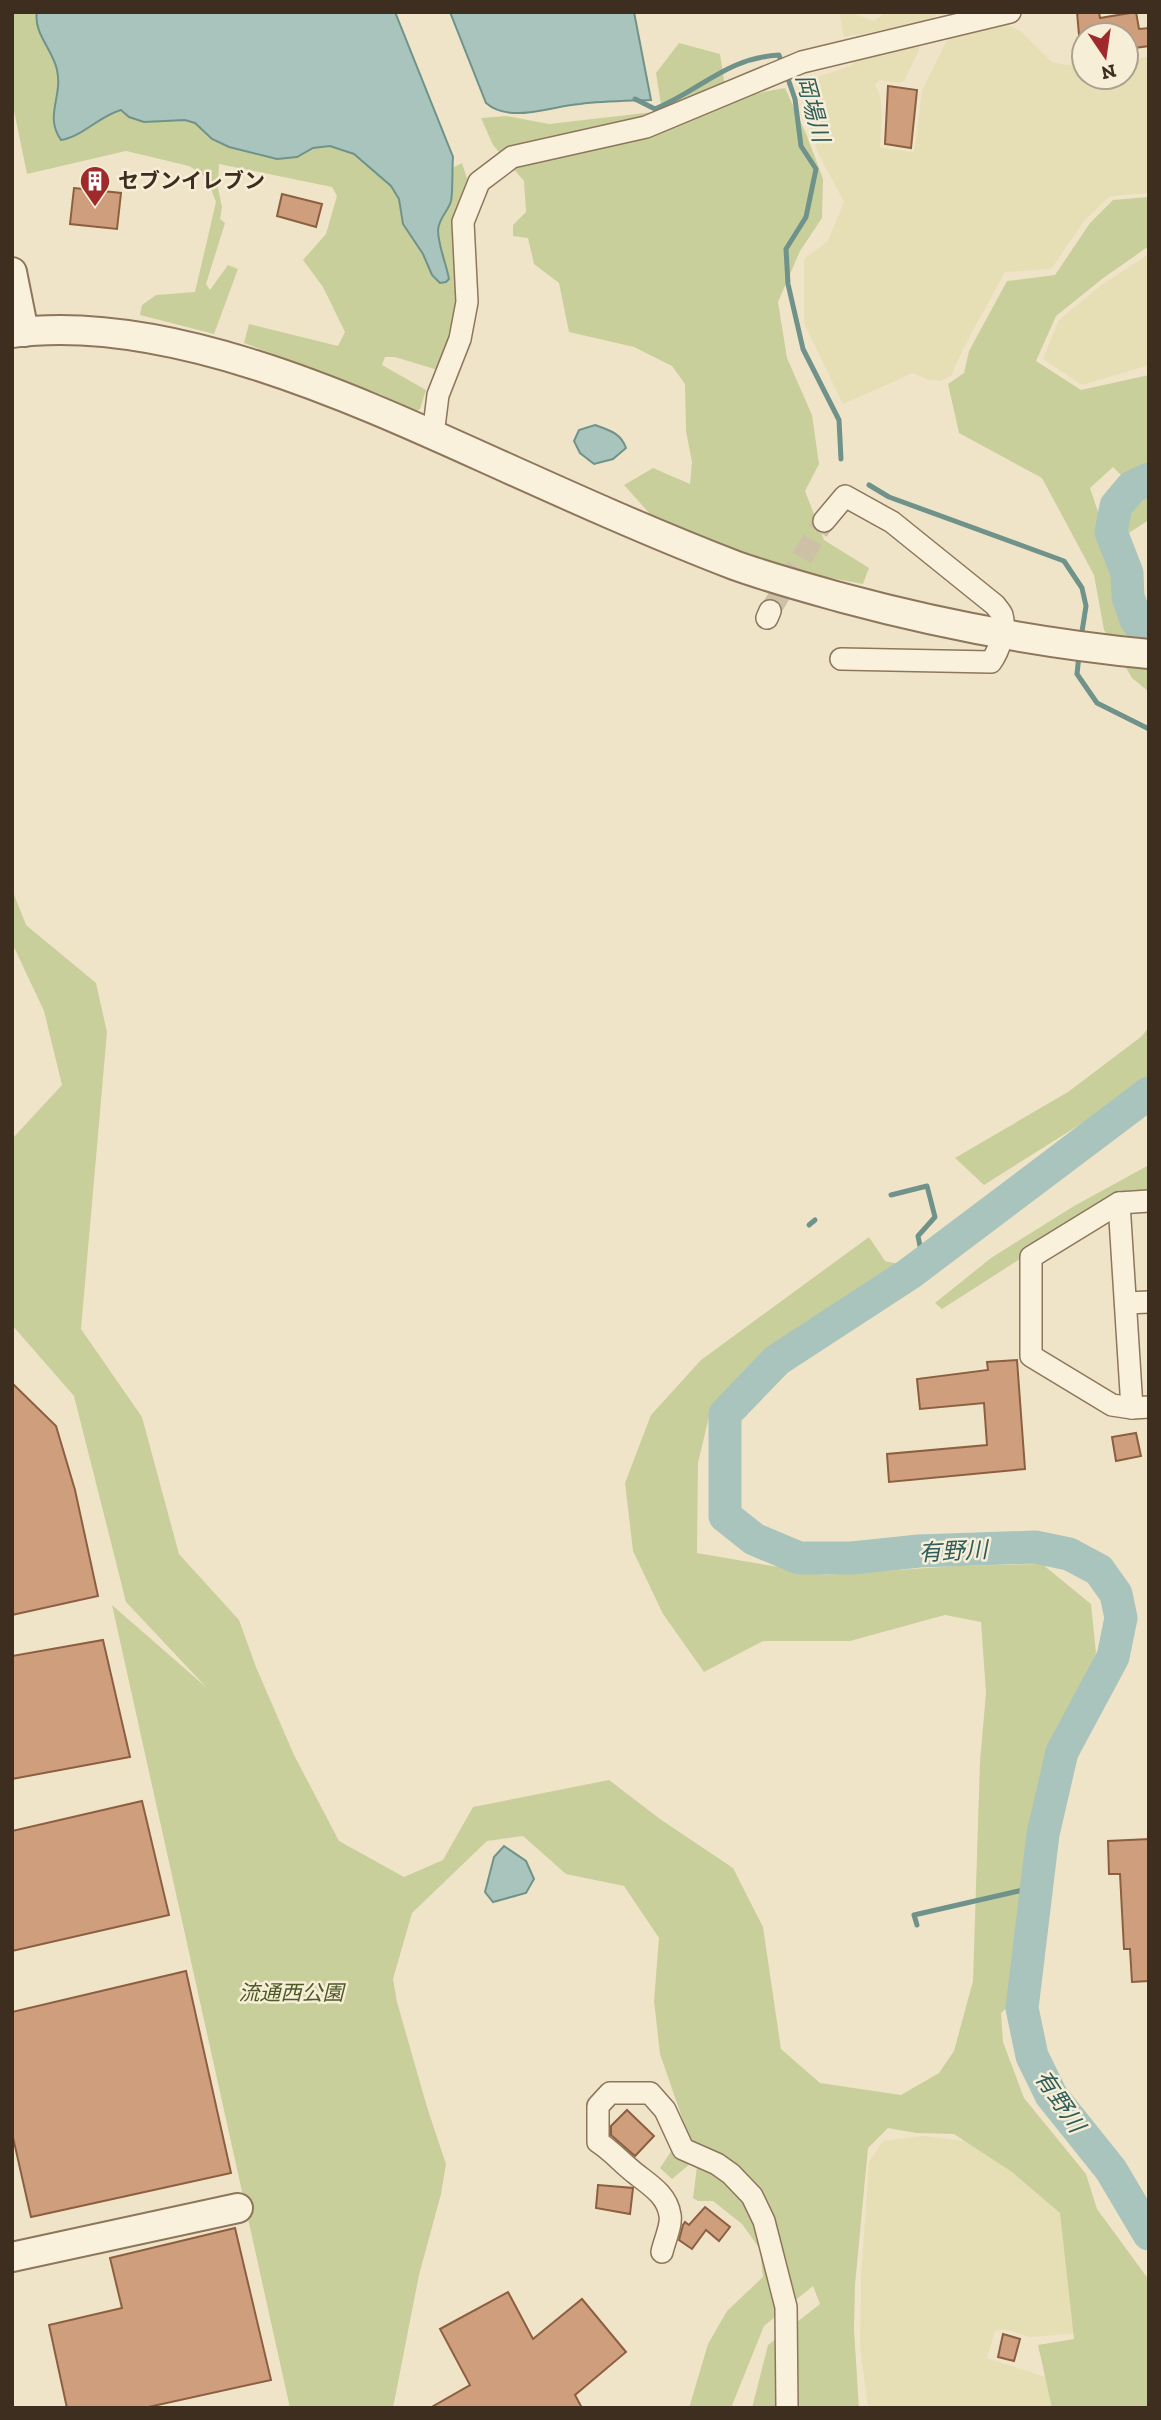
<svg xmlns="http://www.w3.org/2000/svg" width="1161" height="2420" font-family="'Zilla Slab','Noto Sans JP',serif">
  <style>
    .farmland { fill: #e6deb5 }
    .green { fill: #c9cf9b }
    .water { fill: #a9c4bc; stroke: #6f938a; stroke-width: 2 }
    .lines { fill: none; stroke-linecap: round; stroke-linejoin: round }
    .stream { stroke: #6f938a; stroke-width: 5 }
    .river { stroke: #a9c4bc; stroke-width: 33 }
    .building { fill: #cf9f7d; stroke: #8d5f41; stroke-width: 2 }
    .minor-tunnel { stroke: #ccc0a6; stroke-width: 21; stroke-dasharray: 21 10; stroke-linecap: butt }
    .minor-casing { stroke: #8d765c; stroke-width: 24 }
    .tertiary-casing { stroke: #8d765c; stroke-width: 32 }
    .minor { stroke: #faf1dc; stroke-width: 21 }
    .tertiary { stroke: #faf1dc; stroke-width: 28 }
    .labels { text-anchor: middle; stroke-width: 5; stroke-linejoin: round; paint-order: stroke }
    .poi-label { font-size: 21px; font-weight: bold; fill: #3d2e20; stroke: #f7eed8; text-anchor: start }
    .park-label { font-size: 21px; font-style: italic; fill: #4d5a26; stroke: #f7eed8 }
    .water-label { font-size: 23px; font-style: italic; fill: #2f5d5a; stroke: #f7eed8 }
  </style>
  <rect width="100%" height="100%" fill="#f0e4c8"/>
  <g class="farmland">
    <path d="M842 12H849L874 21 887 12H937L933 21 844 37 840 16Z"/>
    <path d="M998 20 1020 31 1052 62 1066 65H1084V77H1126V60L1147 57 1149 193 1110 196 1085 220 1051 269 1005 272 964 347 951 376 941 381 929 380 913 373 843 404 804 323V259L828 241 844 202 818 153 797 84 850 66 866 51 920 40 919 50 904 81 900 83 880 80 875 84 880 96 882 112 880 148 914 152 922 90 948 38 959 31Z"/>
    <path d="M1149 254V365L1082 385 1043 359 1059 320 1103 284Z"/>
    <path d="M924 2136 987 2144 1068 2203 1079 2333 1030 2337 1003 2329 995 2331 987 2358 1048 2378 1058 2408H868L860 2346 861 2278 869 2162 883 2141Z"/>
  </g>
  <g class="green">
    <path d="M12 12H106L145 111 335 132 435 216 454 167 462 163 470 188 462 300 441 371 395 357H385L382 365 426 390 420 409 415 412 382 395 244 343 249 324 338 346 345 332 323 287 303 260 326 234 337 196 332 187 219 164 218 188 222 207 220 219 225 223 206 284 210 290 228 265 238 269 214 334 140 315 142 305 156 295 195 292 216 202 208 181 203 175 189 166 126 151 27 174 12 101Z"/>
    <path d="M679 43 720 54 727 99 785 88 807 136 823 179 822 218 800 251 778 302 787 358 812 415 819 464 805 491 824 540 869 568 863 584 782 569 705 541 650 514 624 485 653 468 690 484 692 462 686 431 685 384 672 366 634 347 569 332 559 283 534 264 528 238 513 236V225L526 212 524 181 493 145 481 118 506 116 549 124 662 111 656 73Z"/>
    <path d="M1149 197V246L1102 279 1056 316 1036 361 1081 390 1149 375V520L1124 536 1109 507 1125 479 1113 467 1090 488 1119 574 1115 608 1149 649V692L1132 678 1104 630 1094 575 1042 478 959 433 948 384 964 373 969 351 1007 281 1055 275 1090 223 1113 200Z"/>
    <path d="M12 889 26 925 96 983 107 1032 81 1329 142 1417 179 1554 239 1620 256 1667 294 1755 339 1841 404 1877 443 1860 473 1807 609 1780 660 1819 733 1868 763 1927 781 2049 820 2083 901 2095 939 2073 954 2051 973 1981 980 1761 986 1693 981 1622 945 1615 850 1641H763L704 1672 663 1614 633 1551 625 1483 651 1415 701 1360 869 1237 885 1261 903 1265 763 1363 711 1408 698 1463 697 1553 825 1575 956 1566 1042 1564 1091 1604 1096 1653 1069 1717 1028 1836 1013 2003 1001 2013 1003 2042 1024 2098 1086 2174 1097 2209 1149 2280V2408H1052L1038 2345 1074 2339 1060 2213 1012 2172 954 2134 916 2133 888 2128 868 2148 855 2285 854 2330 859 2408H752L768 2345 820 2304 813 2286 764 2326 731 2408H689L708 2344 727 2311 763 2277 760 2249 742 2224 713 2201H698L693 2198 697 2166 690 2164 672 2179 660 2168 686 2129 660 2054 654 2001 659 1938 624 1886 566 1874 523 1836 487 1841 412 1913 393 1979 397 2002 427 2107 446 2164 441 2194 419 2275 393 2408H290L112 1605 207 1688 126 1602 74 1396 12 1325V1139L62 1085 44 1011 12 943Z"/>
    <path d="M1149 1027V1081L984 1185 955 1158 1068 1092 1142 1036Z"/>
    <path d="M1149 1165V1195L1115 1198 942 1309 935 1303 991 1258 1074 1206Z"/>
  </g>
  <g class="water">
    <path d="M37 12H395L453 157C452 168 453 192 451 201 448 212 439 217 438 230 438 245 446 263 449 279L446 282 440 283 432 275 423 254 403 224 399 199 391 186 354 154 330 146 313 148 297 157 277 159 229 147 212 139 195 123 185 120 144 122 129 117 121 110C99 116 82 137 61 140 44 116 63 97 57 70 53 50 33 33 37 12Z"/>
    <path d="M450 12H634L651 100C627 101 604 101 580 104 551 106 510 124 486 103Z"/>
    <path d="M595 425C609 430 621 433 626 448L613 459 594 464 580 453 574 441 579 430Z"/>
    <path d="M504 1846 526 1861 534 1879 526 1893 493 1902 485 1892 494 1857Z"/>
  </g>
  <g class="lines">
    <g class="stream">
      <path d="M786 73 795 99 801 146 816 169 806 217 786 249 788 284 803 349 839 420 841 459"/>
      <path d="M635 99 655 109C701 90 726 58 779 55L782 64"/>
      <path d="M869 485 889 497 1064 561 1082 588 1086 606 1081 638"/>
      <path d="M1079 655 1077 674 1097 703 1149 729"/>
      <path d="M891 1195 927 1186 935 1217 918 1236 921 1251 927 1259"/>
      <path d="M809 1225 815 1220"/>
      <path d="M917 1925 914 1915 1036 1887"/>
    </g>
    <g class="river">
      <path d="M1149 479 1132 487 1116 506 1111 532 1127 573 1128 597 1136 620 1149 637"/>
      <path d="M1149 1093 909 1274 777 1360 725 1414V1516L754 1539 799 1558H852L919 1551 1035 1547 1069 1554 1099 1570 1116 1594 1121 1618 1113 1657 1062 1752 1043 1834 1022 2008 1032 2056 1051 2095 1111 2170 1149 2234"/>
    </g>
  </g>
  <g class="building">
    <path d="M1077 12H1099L1100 18 1136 12 1139 29 1149 28V46L1126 49V35H1079Z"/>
    <path d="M888 86 917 90 911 148 885 144Z"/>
    <path d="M74 188 121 193 117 229 70 224Z"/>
    <path d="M282 194 322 204 316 227 277 216Z"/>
    <path d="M1017 1360 1025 1469 889 1482 887 1454 987 1445 984 1403 920 1409 917 1379 988 1370 987 1362Z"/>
    <path d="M12 1383 56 1426 75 1490 98 1596 12 1615Z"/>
    <path d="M1136 1433 1141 1456 1116 1461 1112 1437Z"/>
    <path d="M103 1640 130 1757 12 1779V1656Z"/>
    <path d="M142 1801 169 1915 12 1951V1831Z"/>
    <path d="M1149 1839V1981L1132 1982 1130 1949H1124L1120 1874H1109L1108 1841Z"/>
    <path d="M186 1971 231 2173 31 2217 12 2133V2012Z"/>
    <path d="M627 2110 654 2136 635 2156 611 2135V2126Z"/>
    <path d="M598 2185 633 2188 630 2214 596 2208Z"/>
    <path d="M705 2207 730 2227 719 2241 706 2230 692 2249 679 2240 683 2225 685 2222 689 2225Z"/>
    <path d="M235 2228 271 2380 144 2408H67L49 2325 122 2308 110 2258Z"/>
    <path d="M508 2292 533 2339 582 2299 626 2352 575 2395 582 2408H430L470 2385 440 2329Z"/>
    <path d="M1003 2334 1020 2339 1014 2361 998 2357Z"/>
  </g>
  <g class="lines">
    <path class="minor-tunnel" d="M770 611 824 521"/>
    <g class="minor-casing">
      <g id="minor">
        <path d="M433 435 438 395 460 339 467 302 463 222 479 182 512 157 646 127 802 62 1010 12"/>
        <path d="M824 521 845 496 892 522 995 605C998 609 1001 612 1002 615 1006 629 999 651 991 662L841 659"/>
        <path d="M767 618 770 611"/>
        <path d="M1149 1201 1119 1203 1031 1257V1356L1112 1405 1132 1408 1149 1407"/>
        <path d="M1119 1203 1132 1408"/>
        <path d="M1126 1303 1149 1302"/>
        <path d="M662 2252C664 2242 672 2225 670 2215 667 2195 650 2185 636 2174 622 2163 612 2151 598 2142V2106L610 2093H650L665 2110 683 2149 717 2164 731 2174 752 2196 764 2221 786 2307 787 2408"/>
      </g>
    </g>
    <g class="tertiary-casing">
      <g id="tertiary">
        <path d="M12 272 24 332"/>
        <path d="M12 333C166 313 350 397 487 459 569 496 651 533 734 565 770 578 807 588 843 598 943 625 1045 644 1149 654"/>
        <path d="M12 2257 238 2208"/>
      </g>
    </g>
    <use href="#minor" class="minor"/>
    <use href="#tertiary" class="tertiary"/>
  </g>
  <defs>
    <g id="building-pin" transform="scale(1.575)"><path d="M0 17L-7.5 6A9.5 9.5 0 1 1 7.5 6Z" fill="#9e2a2b" stroke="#f7eed8"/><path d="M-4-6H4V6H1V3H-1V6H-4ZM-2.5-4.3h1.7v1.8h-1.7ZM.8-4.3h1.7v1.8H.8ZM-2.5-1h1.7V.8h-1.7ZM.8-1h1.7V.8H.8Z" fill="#fff"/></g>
  </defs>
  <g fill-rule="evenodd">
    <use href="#building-pin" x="95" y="181"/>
  </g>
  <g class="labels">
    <g class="poi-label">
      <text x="118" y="188">セブンイレブン</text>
    </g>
    <g class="park-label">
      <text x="291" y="2000">流通西公園</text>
    </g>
    <g class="water-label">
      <text transform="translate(813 108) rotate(75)" y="8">岡場川</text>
      <text transform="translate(953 1551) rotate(-3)" y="8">有野川</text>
      <text transform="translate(1060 2101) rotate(56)" y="8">有野川</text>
    </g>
  </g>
  <rect width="1161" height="2420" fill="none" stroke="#3d2e20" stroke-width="28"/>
  <g transform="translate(1105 56) rotate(167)"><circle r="33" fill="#f7eed8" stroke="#ada18e" stroke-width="2"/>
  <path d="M0-5L12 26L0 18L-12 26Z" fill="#9e2a2b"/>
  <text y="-10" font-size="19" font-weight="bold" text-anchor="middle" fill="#3d2e20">N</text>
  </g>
</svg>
